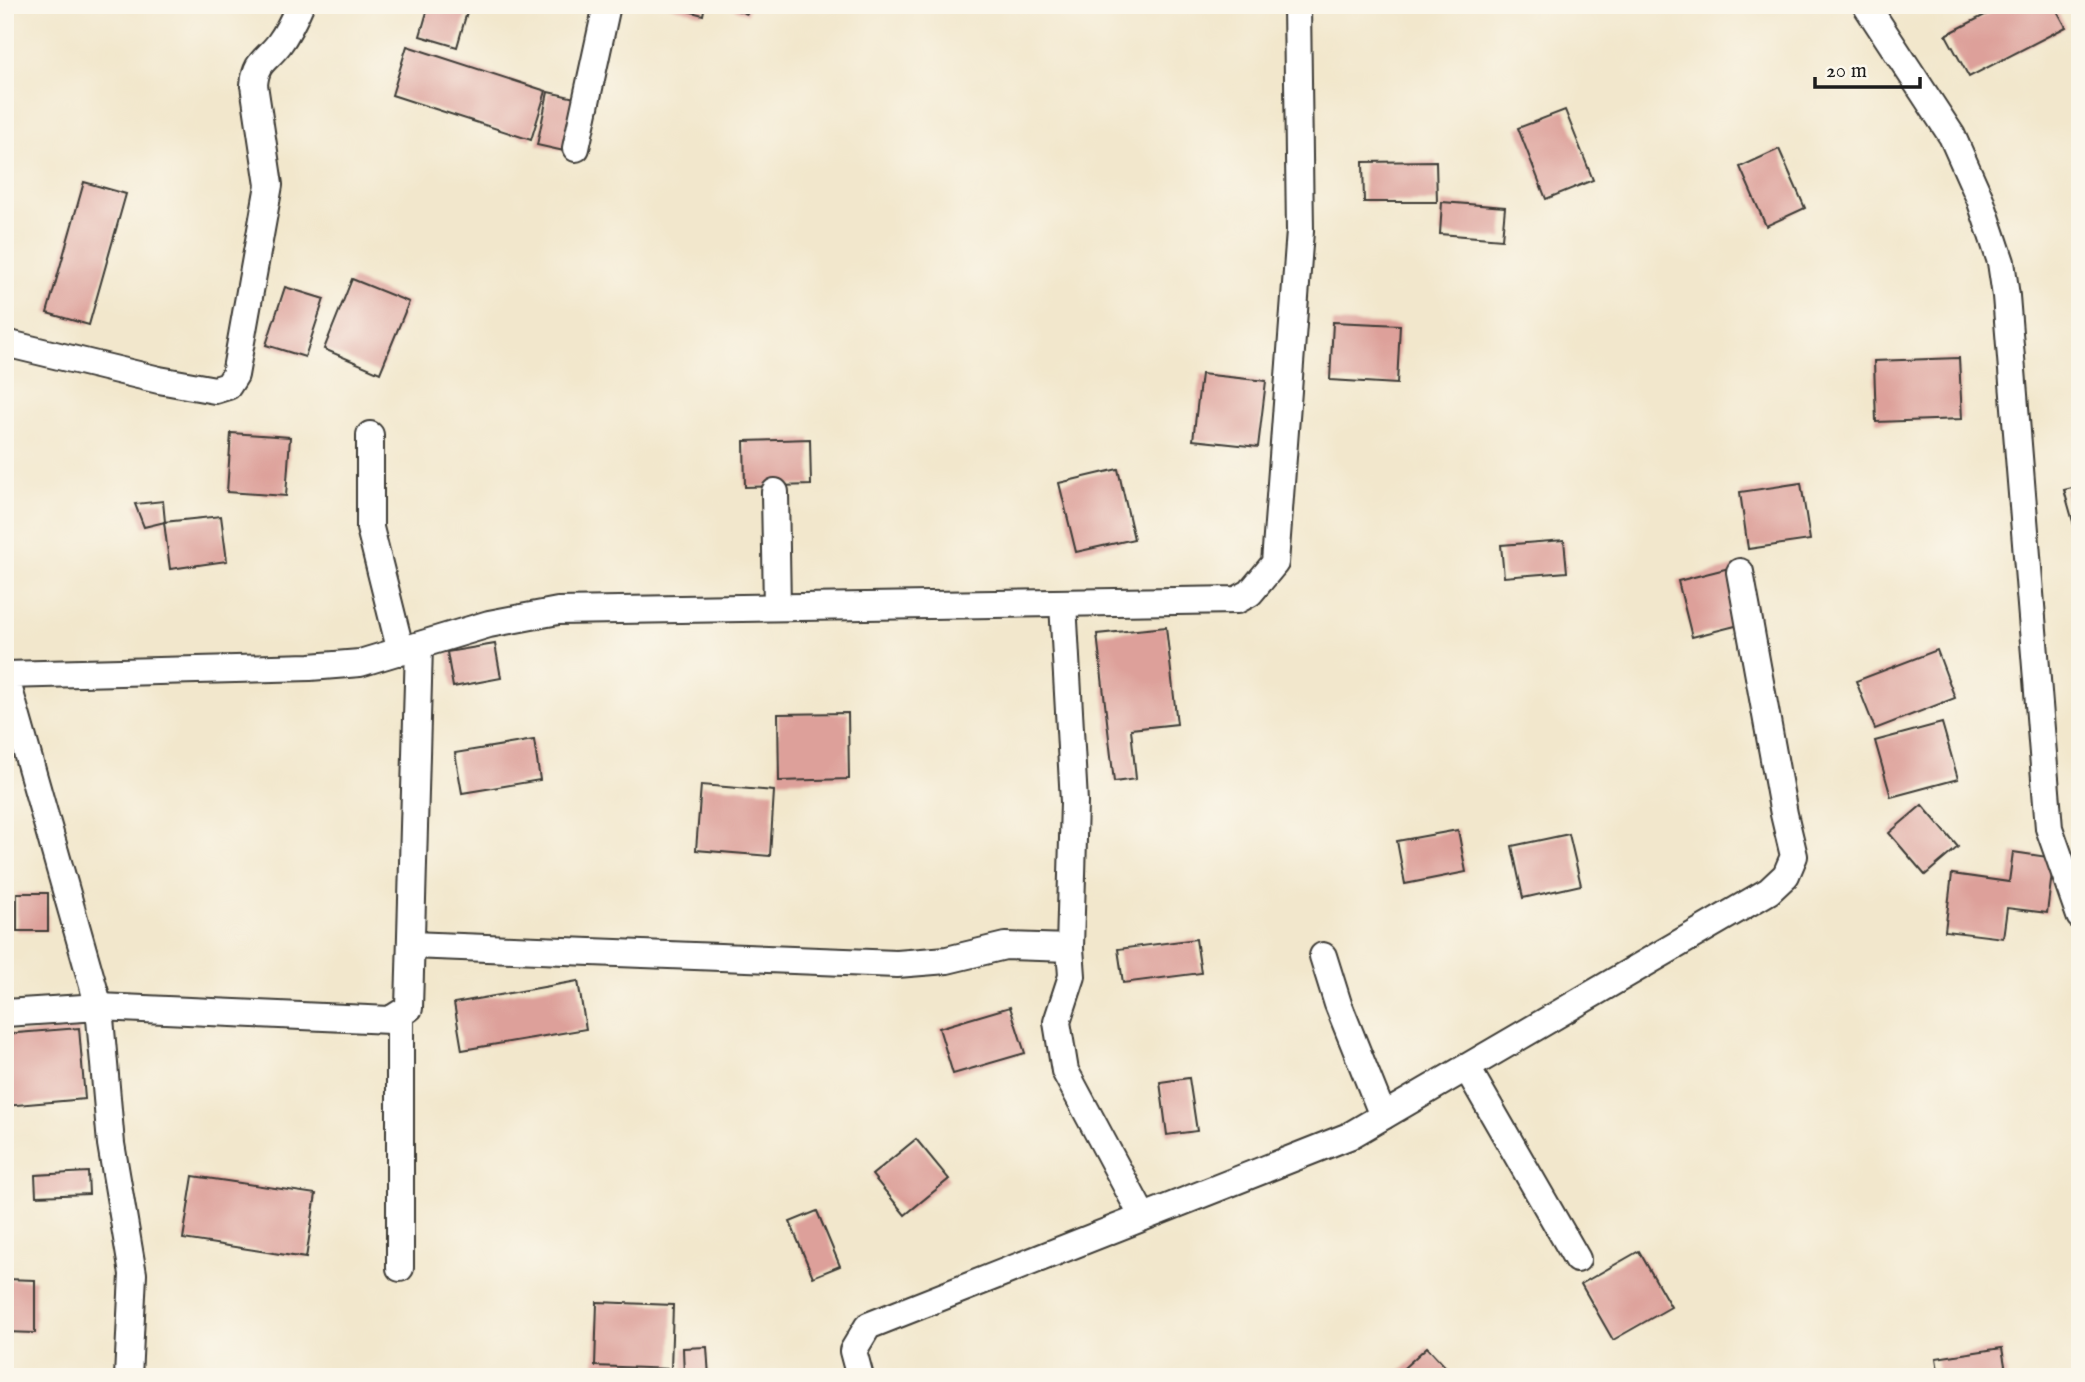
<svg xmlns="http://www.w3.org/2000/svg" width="2085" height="1382" font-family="'IM FELL English',serif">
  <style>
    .building { fill: #dda09a }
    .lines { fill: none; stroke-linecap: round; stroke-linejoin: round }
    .minor-casing { stroke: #3c3a36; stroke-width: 30 }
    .minor { stroke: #fff; stroke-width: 26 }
  </style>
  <rect width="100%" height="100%" fill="#fbf7ec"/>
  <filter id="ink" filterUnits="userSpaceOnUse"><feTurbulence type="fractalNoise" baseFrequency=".0143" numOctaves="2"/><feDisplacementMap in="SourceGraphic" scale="14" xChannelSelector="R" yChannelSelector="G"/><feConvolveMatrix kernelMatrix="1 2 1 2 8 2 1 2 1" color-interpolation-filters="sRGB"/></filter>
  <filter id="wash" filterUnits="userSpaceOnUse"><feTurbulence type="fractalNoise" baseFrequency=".00686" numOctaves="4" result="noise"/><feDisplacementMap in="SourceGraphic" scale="28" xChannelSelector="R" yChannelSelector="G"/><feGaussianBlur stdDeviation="1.57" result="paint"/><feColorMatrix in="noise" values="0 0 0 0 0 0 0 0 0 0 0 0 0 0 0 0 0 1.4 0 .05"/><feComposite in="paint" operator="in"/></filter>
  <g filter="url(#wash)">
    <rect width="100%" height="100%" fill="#f2e7cc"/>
    <g id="blocks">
      <g class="building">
        <path d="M429 5H469L457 47 420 36Z"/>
        <path d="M665 5H705L703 15Z"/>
        <path d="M724 5H750L747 14Z"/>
        <path d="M2004 5H2054L2066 27 1969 77 1946 35Z"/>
        <path d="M407 46 546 91 531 140 392 95Z"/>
        <path d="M548 92 575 98 564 151 537 145Z"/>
        <path d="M1565 110 1593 180 1546 199 1518 128Z"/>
        <path d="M1779 149 1805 208 1766 226 1740 167Z"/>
        <path d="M1436 161 1437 202H1364L1363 162Z"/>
        <path d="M84 182 126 194 89 325 47 313Z"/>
        <path d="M1442 202 1505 207 1502 239 1440 234Z"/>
        <path d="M352 279 409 302 380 373 324 349Z"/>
        <path d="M285 287 324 299 305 357 266 345Z"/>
        <path d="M1333 322 1400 325 1397 384 1330 380Z"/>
        <path d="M1959 358 1962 419 1876 422 1874 361Z"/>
        <path d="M1201 374 1266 381 1258 447 1193 440Z"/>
        <path d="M231 433 290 437 286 496 227 492Z"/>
        <path d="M810 439 811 485 745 487 744 441Z"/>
        <path d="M1118 469 1134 539 1076 552 1059 483Z"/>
        <path d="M1801 483 1810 540 1748 549 1740 492Z"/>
        <path d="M2080 486V543H2079L2064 490Z"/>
        <path d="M163 501 165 522 144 527 135 504Z"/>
        <path d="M221 516 227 561 170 569 164 522Z"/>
        <path d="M1564 540 1567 572 1504 577 1501 545Z"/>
        <path d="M1745 564 1759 620 1692 637 1678 581Z"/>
        <path d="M1166 627 1177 724 1131 729 1136 779 1114 782 1097 634Z"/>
        <path d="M495 644 501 678 453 687 447 652Z"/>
        <path d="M1937 650 1955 698 1875 729 1856 681Z"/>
        <path d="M848 713 849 779 779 781 778 714Z"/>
        <path d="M1942 723 1958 779 1891 797 1875 741Z"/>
        <path d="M534 740 540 780 462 793 455 753Z"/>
        <path d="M701 785 774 791 770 856 696 850Z"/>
        <path d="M1922 805 1958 847 1925 875 1889 833Z"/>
        <path d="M1458 830 1466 872 1405 884 1397 841Z"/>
        <path d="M1569 834 1581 885 1523 898 1512 846Z"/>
        <path d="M2013 852 2054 858 2047 913 2007 908 2003 938 1945 931 1952 874 2009 882Z"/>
        <rect x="17" y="893" width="31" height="38"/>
        <path d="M1196 939 1201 973 1123 983 1118 949Z"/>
        <path d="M578 981 586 1029 462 1050 454 1003Z"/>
        <path d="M1010 1007 1025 1053 953 1074 939 1028Z"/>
        <path d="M79 1028 85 1099 5 1106V1034Z"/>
        <path d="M1189 1078 1197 1131 1167 1135 1160 1082Z"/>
        <path d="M916 1139 949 1179 905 1215 872 1175Z"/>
        <path d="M88 1172 89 1194 36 1196 35 1175Z"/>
        <path d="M193 1176 316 1194 306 1258 183 1239Z"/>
        <path d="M817 1211 840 1266 813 1277 790 1222Z"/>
        <path d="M1639 1251 1671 1307 1613 1340 1581 1284Z"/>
        <path d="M5 1279 35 1280V1333L5 1332Z"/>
        <path d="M597 1302 673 1305 671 1369 595 1366Z"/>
        <path d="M707 1347 709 1377H684L683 1348Z"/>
        <path d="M1427 1347 1455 1377H1394Z"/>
        <path d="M2002 1348 2007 1377H1939L1936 1358Z"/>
      </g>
    </g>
  </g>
  <g filter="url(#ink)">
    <use href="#blocks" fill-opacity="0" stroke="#3c3a36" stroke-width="2"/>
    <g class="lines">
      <g class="minor-casing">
        <g id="minor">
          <path d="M1866 5 1952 136 1980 199 2001 262 2006 296 2049 828 2080 916"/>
          <path d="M576 148 607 5"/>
          <path d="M5 343 159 380 215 390 228 386 235 375 269 185 254 85C256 61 266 61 279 44 288 32 294 19 300 5"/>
          <path d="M370 435V528L401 652"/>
          <path d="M775 492 777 607"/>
          <path d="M1063 603 1074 802 1070 948 1072 976 1057 1022 1065 1071 1143 1217"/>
          <path d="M411 945 897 964 947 960 1005 946 1070 948"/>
          <path d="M1323 956 1338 1004 1383 1116"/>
          <path d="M5 1013 99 1007 390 1020 409 1008 419 646"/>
          <path d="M1467 1068 1577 1259"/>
          <path d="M400 1268V1015"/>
          <path d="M128 1377 133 1274 111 1144 99 1007 5 675 310 667 360 663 489 624 558 611 1237 600 1250 593 1275 563 1300 231 1297 5"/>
          <path d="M860 1377 853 1351 868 1326 1349 1136 1769 891 1786 875 1794 856 1784 814 1740 572"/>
        </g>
      </g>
      <use href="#minor" class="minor"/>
    </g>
  </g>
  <rect width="2085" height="1382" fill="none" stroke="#fbf7ec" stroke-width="28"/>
  <path d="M1815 77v10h105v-10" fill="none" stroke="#1c1c1c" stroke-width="3.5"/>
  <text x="1826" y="77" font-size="21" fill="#1c1c1c" stroke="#fbf7ec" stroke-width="5" paint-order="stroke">20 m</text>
</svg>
